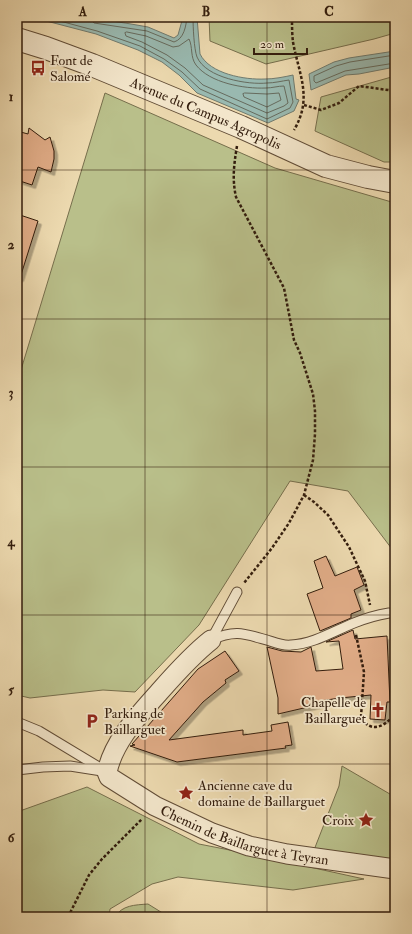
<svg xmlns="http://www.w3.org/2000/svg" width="412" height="934" font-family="'IM FELL Double Pica',serif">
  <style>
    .green { fill: #b9bf8a; stroke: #766e4c }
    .water { fill: #99b9b0; stroke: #707b6f }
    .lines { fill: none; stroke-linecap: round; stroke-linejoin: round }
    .shore { stroke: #666b5e; stroke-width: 1 }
    .building { fill: #e0ac87; stroke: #331d0d; filter: url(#shadow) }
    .service-casing { stroke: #614c36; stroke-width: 11 }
    .minor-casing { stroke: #614c36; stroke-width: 21 }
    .tertiary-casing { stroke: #614c36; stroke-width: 24 }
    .path { stroke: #331d0d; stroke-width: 2.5; stroke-dasharray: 3 2; stroke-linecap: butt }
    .service { stroke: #f3e6cb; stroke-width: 9 }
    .minor { stroke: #f3e6cb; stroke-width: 19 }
    .tertiary { stroke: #f3e6cb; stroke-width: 22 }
    .grid { fill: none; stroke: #331d0d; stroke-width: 1; stroke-opacity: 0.55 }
    .labels { text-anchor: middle; stroke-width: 3.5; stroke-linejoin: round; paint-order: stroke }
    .poi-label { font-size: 14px; fill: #331d0d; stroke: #f3e6cb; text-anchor: start }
    .street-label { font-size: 14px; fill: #331d0d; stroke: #f3e6cb }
    .neatline { fill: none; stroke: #331d0d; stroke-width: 1.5 }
    .grid-label { font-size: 13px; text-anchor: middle; font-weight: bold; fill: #331d0d }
  </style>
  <defs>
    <filter id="shadow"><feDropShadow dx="3.5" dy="3.5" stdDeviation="0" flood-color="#0004"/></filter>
  </defs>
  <rect width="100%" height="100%" fill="#ecd9af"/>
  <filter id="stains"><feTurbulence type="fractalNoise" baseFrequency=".005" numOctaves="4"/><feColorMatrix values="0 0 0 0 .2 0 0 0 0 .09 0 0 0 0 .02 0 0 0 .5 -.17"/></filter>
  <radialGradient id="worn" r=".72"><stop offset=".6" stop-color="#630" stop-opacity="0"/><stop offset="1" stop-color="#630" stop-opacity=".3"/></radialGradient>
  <g class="green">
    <path d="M209 17H395V33L374 39 266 64 210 41Z"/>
    <path d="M395 76V162H384L315 131 321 97Z"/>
    <path d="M105 93 275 168 395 203V553L348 491 290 481 199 625 135 692 103 690 30 698 17 695V383Z"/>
    <path d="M342 766 395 797V861L314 850 339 786Z"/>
    <path d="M87 787 199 844 255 855 364 879 293 890 178 877 152 884 110 909 109 917H17V812Z"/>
    <path d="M148 904 169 917H115C122 905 135 905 148 904Z"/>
  </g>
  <g class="water">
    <path d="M31 17H87L131 24 148 27 174 38 178 35 183 17H197L200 54C210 74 245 80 265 79 274 79 284 77 293 75L296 99 299 100 294 111 268 123 197 93 179 75 162 62 138 50 96 34Z"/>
    <path d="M395 51V67L359 74 346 75 311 90 309 74 334 62 349 58Z"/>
  </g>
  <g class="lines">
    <g class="shore">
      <path d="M45 17 97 31 140 46 164 59 182 72 200 89 267 119 290 108 293 102 289 80C282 81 274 83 267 83 248 85 206 78 197 57 194 49 193 27 193 17"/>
      <path d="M91 17V20L94 23 147 31 174 42C184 39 186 26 187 17"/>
      <path d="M127 32 146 36 173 47 179 46 189 39C193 47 190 57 196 65 210 83 244 89 266 88 272 88 278 86 284 86L288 103 284 106 267 113 203 85 185 68 167 55 142 42 126 36 125 33Z"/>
      <path d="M395 55 350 62 336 66 314 76V81L316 83 345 71 395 63"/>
      <path d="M245 93 267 94 279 93 281 100 267 107 244 97 243 94Z"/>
    </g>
  </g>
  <g class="building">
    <path d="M29 128 45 140 50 137 54 151V159L51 172 38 167 32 185 17 180V131L28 134Z"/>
    <path d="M17 214 38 221 20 278H17Z"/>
    <path d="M326 556 335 576 357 567 364 585 354 590 361 610 351 614V618L320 631 307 594 323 588 314 561Z"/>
    <path d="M353 630 355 639 387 636 390 702H387L385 720 370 719 371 695 340 698 320 701 321 704 278 714V698L267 647 282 651 301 652 311 647 316 671 343 669 339 641 326 642Z"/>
    <path d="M225 651 239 671 225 680 226 683 203 702 169 740 243 730V735L272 731 271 725 288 722 292 745 285 746 286 748 177 762 130 746 135 745 132 744 198 669Z"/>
  </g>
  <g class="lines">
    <g class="service-casing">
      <g id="service">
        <path d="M211 640C236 629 245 634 270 641 276 643 284 646 291 645 313 644 334 631 354 623 366 618 377 615 389 613"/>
        <path d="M211 640 237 592"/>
        <path d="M17 722 39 731 107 772"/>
        <path d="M17 770 43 767 70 766 102 771"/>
      </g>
    </g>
    <g class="minor-casing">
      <g id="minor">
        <path id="s1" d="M211 640C192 655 176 673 161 690 139 715 114 740 107 772L109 777 155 806 172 814 212 833 249 846 287 854 395 869"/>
      </g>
    </g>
    <g class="tertiary-casing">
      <g id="tertiary">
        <path id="s2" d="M17 39 46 48 92 65 241 127 326 166 368 177 395 182"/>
      </g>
    </g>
    <g class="path">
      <path d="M292 17C292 25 292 34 293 42 299 75 313 98 294 130"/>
      <path d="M394 17H395"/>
      <path d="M304 105 321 110 339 103 359 86 395 91"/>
      <path d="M237 146C234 164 232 179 236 197L284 288 294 340 300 353 313 394 315 411V434L313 460 304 495 289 523 272 548 244 583"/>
      <path d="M304 495 314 502 328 515 349 547 365 581 370 605"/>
      <path d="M356 635 364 672 361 717C370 734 386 727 395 713"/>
      <path d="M68 917 89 875 102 859 142 819"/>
    </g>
    <use href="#service" class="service"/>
    <use href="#minor" class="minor"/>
    <use href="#tertiary" class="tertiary"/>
  </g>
  <path class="grid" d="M145 17V917M267 17V917M17 170H395M17 319H395M17 467H395M17 615H395M17 764H395"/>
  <defs>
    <g id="bus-bare" transform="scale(1.2)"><path d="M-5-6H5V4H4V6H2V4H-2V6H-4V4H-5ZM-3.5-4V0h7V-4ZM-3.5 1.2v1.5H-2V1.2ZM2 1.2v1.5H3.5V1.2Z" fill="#8f2418" stroke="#f3e6cb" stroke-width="2.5" paint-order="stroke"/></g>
    <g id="church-bare" transform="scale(1.2)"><path d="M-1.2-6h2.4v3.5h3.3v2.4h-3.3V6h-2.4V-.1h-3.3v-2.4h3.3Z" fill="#8f2418" stroke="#f3e6cb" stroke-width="2.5" paint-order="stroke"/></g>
    <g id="parking-bare" transform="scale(1.2)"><path d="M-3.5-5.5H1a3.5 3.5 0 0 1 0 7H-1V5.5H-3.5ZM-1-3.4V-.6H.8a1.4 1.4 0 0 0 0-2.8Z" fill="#8f2418" stroke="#f3e6cb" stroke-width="2.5" paint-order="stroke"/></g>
    <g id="sight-bare" transform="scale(1.2)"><path d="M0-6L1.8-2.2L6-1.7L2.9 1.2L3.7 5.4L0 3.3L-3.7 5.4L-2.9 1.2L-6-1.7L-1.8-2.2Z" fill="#8f2418" stroke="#f3e6cb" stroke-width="2.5" paint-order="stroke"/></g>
  </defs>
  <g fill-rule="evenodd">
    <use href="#bus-bare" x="38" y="68"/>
    <use href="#church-bare" x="378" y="710"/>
    <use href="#parking-bare" x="92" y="721"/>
    <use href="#sight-bare" x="186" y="793"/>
    <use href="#sight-bare" x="366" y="820"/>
  </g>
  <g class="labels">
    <g class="poi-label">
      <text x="50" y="65">Font de<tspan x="50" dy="16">Salomé</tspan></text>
      <text x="366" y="707" text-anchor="end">Chapelle de<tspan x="366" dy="16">Baillarguet</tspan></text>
      <text x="104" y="718">Parking de<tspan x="104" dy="16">Baillarguet</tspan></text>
      <text x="198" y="790">Ancienne cave du<tspan x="198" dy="16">domaine de Baillarguet</tspan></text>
      <text x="354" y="825" text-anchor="end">Croix</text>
    </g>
    <g class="street-label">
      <text dy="5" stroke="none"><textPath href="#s2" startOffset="203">Avenue du Campus Agropolis</textPath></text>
      <text dy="5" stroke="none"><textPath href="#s1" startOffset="325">Chemin de Baillarguet à Teyran</textPath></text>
    </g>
  </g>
  <rect width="412" height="934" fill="none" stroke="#ecd9af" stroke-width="44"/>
  <path d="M254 48v6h53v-6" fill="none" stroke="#331d0d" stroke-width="2"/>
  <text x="260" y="48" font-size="12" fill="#331d0d" stroke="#f3e6cb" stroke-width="3" paint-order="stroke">20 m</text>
  <rect x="22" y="22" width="368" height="890" class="neatline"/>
  <g class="grid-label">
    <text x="83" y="16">A</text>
    <text x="206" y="16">B</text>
    <text x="329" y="16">C</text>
    <text x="11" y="101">1</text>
    <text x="11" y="249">2</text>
    <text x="11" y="397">3</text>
    <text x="11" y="546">4</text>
    <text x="11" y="694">5</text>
    <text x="11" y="842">6</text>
  </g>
  <rect width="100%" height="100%" filter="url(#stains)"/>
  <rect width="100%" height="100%" fill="url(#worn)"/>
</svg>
